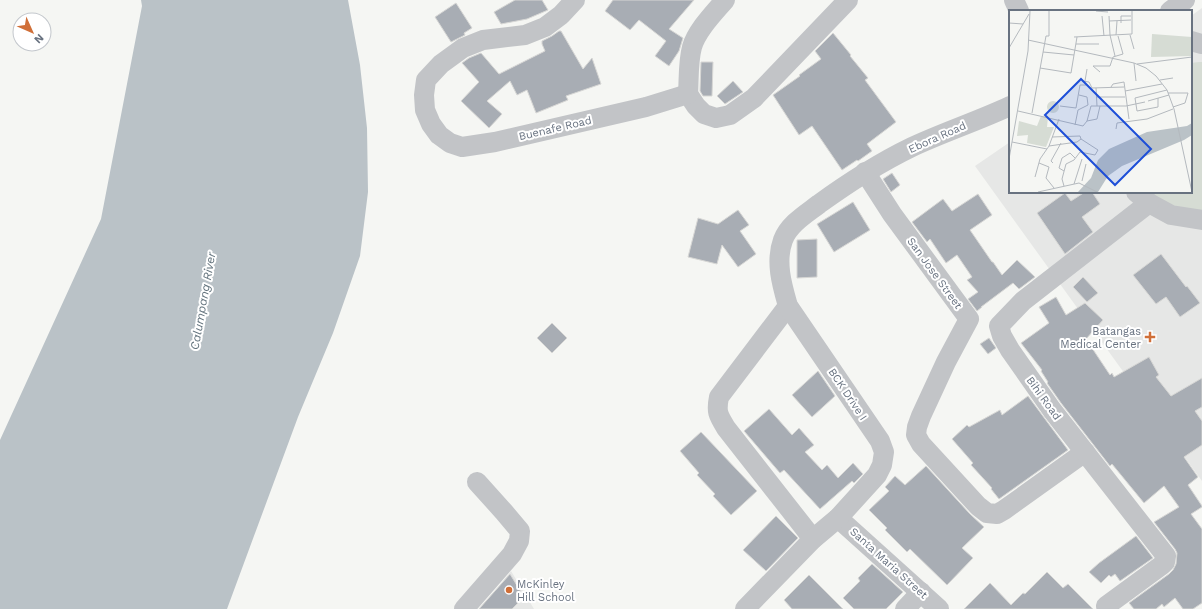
<svg xmlns="http://www.w3.org/2000/svg" width="1202" height="609" font-family="'Work Sans',sans-serif">
  <style>
    .built { fill: #e6e7e6 }
    .green { fill: #d6dcd4 }
    .water { fill: #bac2c7 }
    .building { fill: #a8adb4; stroke: #d7d7d5 }
    .lines { fill: none; stroke-linecap: round; stroke-linejoin: round }
    .minor { stroke: #c2c4c7; stroke-width: 20 }
    .poi-dot { fill: #d06f38; stroke: #fff; stroke-width: 1.5 }
    .labels { text-anchor: middle; stroke-width: 4; stroke-linejoin: round; paint-order: stroke }
    .street-label { font-size: 11px; fill: #687280; stroke: #fff }
    .poi-label { font-size: 11px; fill: #687280; stroke: #fff; text-anchor: end }
    .water-label { font-size: 12px; font-style: italic; fill: #63737d; stroke: #fff }
    .inset-road { fill: none; stroke: #b4b9be; stroke-width: 1 }
    .view { fill: #1d4ed8; fill-opacity: 0.15; stroke: #1d4ed8; stroke-width: 2 }
    .inset-edge { fill: none; stroke: #687280; stroke-width: 2 }
  </style>
  <rect width="100%" height="100%" fill="#f5f6f3"/>
  <g class="built">
    <path d="M1202 8V481L975 166 1010 142V192H1191V16Z"/>
    <path d="M511 571 534 609H481Z"/>
  </g>
  <path class="green" d="M1199 62H1202V217L1189 216 1144 192H1191V63Z"/>
  <path class="water" d="M141 0H348L360 65 367 128 368 192 360 256 333 333 298 417 227 609H0V440L101 219 142 6Z"/>
  <g class="building">
    <path d="M515 0H542L548 10 527 19 501 24 494 12Z"/>
    <path d="M613 0H694L669 29 683 38 679 51 669 66 655 56 666 41 639 20 630 30 605 11Z"/>
    <path d="M456 3 472 28 464 33 465 35 451 42 435 17Z"/>
    <path d="M559 31H561L583 69 592 58 601 84 566 96 568 100 536 113 527 90 517 95 510 81 487 101 502 114 489 128 461 101 479 82 462 63 469 58 481 53 499 74 545 51 542 44V41L552 36Z"/>
    <path d="M833 33 851 55 850 56 868 78 865 80 896 122 867 144 872 151 858 161 857 160 842 170 812 126 799 135 773 95 800 76 799 75 821 59 815 51Z"/>
    <path d="M701 62H713L712 96H703L700 91Z"/>
    <path d="M733 81 743 92 725 104 717 96Z"/>
    <path d="M892 173 900 185 891 192 883 179Z"/>
    <path d="M1085 192H1092L1100 204 1082 217 1093 232 1065 254 1037 213 1065 193 1071 201Z"/>
    <path d="M978 194 992 215 970 230 992 262H993L1002 275 1017 260 1035 277 1019 289 1013 283 981 307H982L977 311 968 299 978 292 967 280 972 277 957 255 946 263 930 239 927 242 912 222 943 199 952 211Z"/>
    <path d="M853 202 870 230 834 252 817 224Z"/>
    <path d="M738 210 749 225 740 231 756 254 738 267 722 245 717 264 688 257 698 218 718 224Z"/>
    <path d="M817 239V277L797 278V240Z"/>
    <path d="M1161 254 1186 287 1187 286 1200 303 1180 317 1166 297 1156 304 1133 275Z"/>
    <path d="M1083 277 1098 293 1087 302 1073 287Z"/>
    <path d="M1056 297 1066 315 1085 303 1103 320 1086 339 1110 375 1112 373 1114 377 1149 357 1159 375 1156 377 1171 396 1202 378V407L1195 411 1202 421V445L1184 457 1198 477 1188 485 1202 506V507L1191 514 1202 529V603L1193 609H1183L1175 598 1164 607 1162 604 1156 609H1134L1129 603 1169 574 1173 570 1176 564 1177 553 1175 549 1154 522 1179 507 1164 486 1144 503 1112 464 1110 466 1061 403 1047 383 1048 382 1041 371 1042 370 1021 343 1049 323 1039 307Z"/>
    <path d="M552 323 567 338 552 353 537 338Z"/>
    <path d="M989 338 996 348 988 354 980 344Z"/>
    <path d="M818 371 835 396 812 417 792 395Z"/>
    <path d="M1028 396 1068 450 999 499 991 489 992 488 971 465 973 463 952 439 967 425 969 427 1000 410 1002 415Z"/>
    <path d="M769 409 792 435 799 428 814 445 805 452 822 470 827 465 838 478 853 463 863 474 854 483 852 481 820 509 784 470 780 473 744 431Z"/>
    <path d="M701 432 757 491 731 515 713 496 715 494 697 475 699 473 680 451Z"/>
    <path d="M926 466 970 514 984 527 962 548 973 558 947 585 910 549 907 552 885 530 887 528 869 510 889 491 885 487 895 476 905 485Z"/>
    <path d="M776 516 798 538 766 571 743 550Z"/>
    <path d="M1136 536 1153 558 1120 581 1115 574 1111 577 1109 575 1101 583 1089 572 1099 563Z"/>
    <path d="M872 564 903 592 886 609H854L843 598 860 581 858 578Z"/>
    <path d="M1047 572 1063 588 1068 584 1093 609H964L990 583 1011 605 1023 593 1025 594Z"/>
    <path d="M510 574 524 597 512 609H479Z"/>
    <path d="M809 575 843 609H792L784 600Z"/>
  </g>
  <g class="lines">
    <g class="minor">
      <path d="M575 0 561 15 545 27 525 35 483 40 463 48 441 64 426 80 424 95 425 110 431 124 439 135 450 143 462 147 495 142 646 107 688 94 696 106 704 114 716 118 730 115 754 98 848 0"/>
      <path d="M1014 0 1019 11"/>
      <path d="M1170 11 1185 0"/>
      <path d="M1191 41 1202 44"/>
      <path d="M688 94C689 79 688 62 692 47 697 30 714 13 725 0"/>
      <path d="M865 172 892 214 969 319 946 362 921 416 917 427 916 435 921 444 978 506 987 513 997 514 1004 510 1085 452"/>
      <path d="M1136 192 1149 203 1171 215 1202 220"/>
      <path d="M788 306 719 397C716 412 718 415 726 428L813 539"/>
      <path d="M838 518 939 609"/>
      <path d="M1106 606 1162 565 1165 562 1166 556 1052 410 1010 350 1002 336 999 326 1023 301 1149 203"/>
      <path d="M464 609 512 554 519 541 520 531 504 512 477 482"/>
      <path d="M745 609 813 539 838 518 877 475 882 465 884 452 880 441 788 306C782 285 775 262 783 240 789 224 806 214 819 204 848 183 879 163 912 147 944 132 978 121 1010 106"/>
      <path d="M905 609 921 592"/>
    </g>
  </g>
  <g class="poi-dot">
    <path d="M1148 331h4v4h4v4h-4v4h-4v-4h-4v-4h4z"/>
    <circle cx="509" cy="590" r="4"/>
  </g>
  <g class="labels">
    <g class="street-label">
      <text transform="translate(555 128) rotate(-13)" y="4">Buenafe Road</text>
      <text transform="translate(937 137) rotate(-24)" y="4">Ebora Road</text>
      <text transform="translate(935 273) rotate(54)" y="4">San Jose Street</text>
      <text transform="translate(848 394) rotate(56)" y="4">BCK Drive I</text>
      <text transform="translate(1044 398) rotate(54)" y="4">Bihi Road</text>
      <text transform="translate(889 563) rotate(42)" y="4">Santa Maria Street</text>
    </g>
    <g class="poi-label">
      <text x="1141" y="335">Batangas<tspan x="1141" dy="13">Medical Center</tspan></text>
      <text x="517" y="588" text-anchor="start">McKinley<tspan x="517" dy="13">Hill School</tspan></text>
    </g>
    <g class="water-label">
      <text transform="translate(203 301) rotate(-80)" y="4">Calumpang River</text>
    </g>
  </g>
  <g transform="translate(1009 10)">
    <rect width="183" height="183" fill="#f5f6f3"/>
    <path d="M143 24 183 27V46L142 47ZM38 97a6 6 0 1 1 12 0a6 6 0 1 1-12 0ZM32 106 39 107 38 117H45L37 137 18 133 19 125 8 126 10 111 28 116Z" fill="#d6dcd4"/>
    <path d="M183 113V125L175 130 113 156 99 166 89 182H69L82 168 89 150 100 139 138 122 178 116Z" fill="#bac2c7"/>
    <path class="inset-road" d="M87 1 99 2M93 6 95 26M100 6 101 25 106 46M100 11 122 10M0 13 14 14M112 13V6H122M107 25 108 11M121 25 125 39M65 27 123 24V1M19 30 125 53 137 58 147 66 158 80 165 99 183 182M67 34H90M0 38 20 4M34 42 65 45M125 53 127 71M128 54 183 47M31 58 62 63 68 27M91 62 84 56H101L104 47 114 44 109 26M151 70 164 68M73 71 80 72 83 78 115 77M76 71 78 59M102 77 104 74 115 72 120 109M87 78 88 96M116 81 153 74M159 83H179L176 93 164 97M87 87H116M149 88V97L128 101 126 88 158 80M139 91 160 85M51 96 67 98 71 75H77M9 101 74 116 78 111 82 96H117L136 92M23 103 37 26H40V1M78 111 88 109 91 96M66 115 69 100 79 95 78 87 70 85M107 119 108 113 138 109 164 99M43 127 71 126 72 129 89 140 86 145 71 142 65 150 57 154 53 169 55 176M3 132 38 139M40 136 68 132 72 129M0 149 19 41 21 1M30 153 40 157 37 168 45 178M44 153 42 151 52 133M55 161 50 158 53 148 61 143 66 148M26 167 31 149 40 136 50 109M73 171 77 154M65 174 73 149M29 182 70 173 88 182"/>
    <path class="view" d="M72 69 142 139 106 175 36 105Z"/>
    <rect width="183" height="183" class="inset-edge"/>
  </g>
  <g transform="translate(32 32) rotate(135)"><circle r="19" fill="#ffffff" stroke="#c3c7cc"/>
  <path d="M0-3L7 15L0 10L-7 15Z" fill="#d06f38"/>
  <text y="-6" font-size="11" font-weight="bold" text-anchor="middle" fill="#687280">N</text>
  </g>
</svg>
